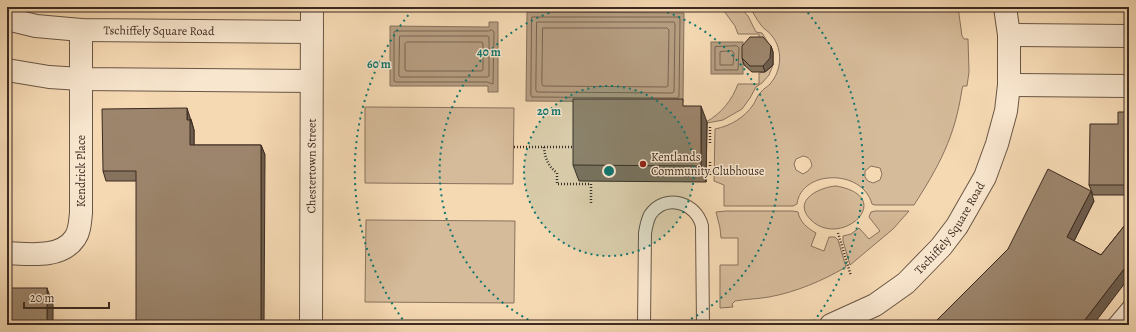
<svg xmlns="http://www.w3.org/2000/svg" width="1136" height="332" font-family="Alegreya,serif">
  <style>
    .green { fill: #d6bb9a; stroke: #89725d; fill-rule: evenodd }
    .water { fill: #b69e81; stroke: #85705a }
    .lines { fill: none; stroke-linecap: round; stroke-linejoin: round }
    .shore { stroke: #796450; stroke-width: 1 }
    .service-casing { stroke: #6a5645; stroke-width: 14 }
    .minor-casing { stroke: #6a5645; stroke-width: 24 }
    .tertiary-casing { stroke: #6a5645; stroke-width: 24 }
    .path { stroke: #3c2a20; stroke-width: 2.5; stroke-dasharray: 1 2; stroke-linecap: butt }
    .service { stroke: #f8e6ce; stroke-width: 12 }
    .minor { stroke: #f8e6ce; stroke-width: 22 }
    .tertiary { stroke: #f8e6ce; stroke-width: 22 }
    .wall { fill: #86725d; stroke: #3c2a20 }
    .shaded-wall { fill: #6d5d4c; stroke: #3c2a20 }
    .building { fill: #9c856c; stroke: #3c2a20 }
    .ring { fill: none; stroke: #0f766e; stroke-width: 2; stroke-dasharray: 2 4 }
    .poi-dot { fill: #8f2418; stroke: #f8e6ce; stroke-width: 1.5 }
    .labels { text-anchor: middle; stroke-width: 3; stroke-linejoin: round; paint-order: stroke }
    .street-label { font-size: 12px; fill: #3c2a20; stroke: #f8e6ce }
    .poi-label { font-size: 12px; fill: #3c2a20; stroke: #f8e6ce; text-anchor: start }
    .centre { fill: #0f766e; stroke: #f8e6ce; stroke-width: 2 }
    .ring-label { font-size: 12px; text-anchor: middle; font-weight: bold; fill: #0f766e; stroke: #f8e6ce; stroke-width: 3; stroke-linejoin: round; paint-order: stroke }
  </style>
  <rect width="100%" height="100%" fill="#f5d9b3"/>
  <filter id="stains"><feTurbulence type="fractalNoise" baseFrequency=".005" numOctaves="4"/><feColorMatrix values="0 0 0 0 .2 0 0 0 0 .09 0 0 0 0 .02 0 0 0 .5 -.17"/></filter>
  <radialGradient id="worn" r=".72"><stop offset=".6" stop-color="#630" stop-opacity="0"/><stop offset="1" stop-color="#630" stop-opacity=".3"/></radialGradient>
  <g class="green">
    <path d="M721 7H740L748 16 756 32 762 33 771 47 759 44V34H738L735 26Z"/>
    <path d="M749 7H958L962 36 964 39H968L969 72 967 86H963L962 89C955 137 939 166 914 205H875L872 204C862 168 801 170 797 204L793 206H724V185L714 181 715 129C730 126 744 118 753 105 756 101 757 95 761 92 763 89 767 87 770 84 782 70 783 50 772 36 769 31 763 29 761 25 756 19 754 13 749 7ZM803 156C809 157 811 160 812 166L808 171 803 174 796 170 794 164 796 159ZM871 166 880 168 882 174 880 180 873 183 868 181 865 177V171Z"/>
    <path d="M773 65 769 75 762 83 756 87 750 98 742 109 723 120 707 123 706 122C722 113 732 100 738 84H759V73L765 72Z"/>
    <path d="M365 107 514 108 513 184 365 183Z"/>
    <path d="M836 186C899 197 840 251 810 219 792 200 820 187 836 186Z"/>
    <path d="M726 211H793L798 212C800 222 807 228 816 233L811 246 824 251 829 237H835L838 240 846 267C822 281 796 292 769 297 758 299 746 299 735 301L732 304 733 307 720 308V265H738V238H721L720 228 716 212Z"/>
    <path d="M875 211H909L893 229 850 265 843 241V236L851 234 859 228 869 239 880 231 869 217 871 212Z"/>
    <path d="M366 220 515 221 514 303 365 302Z"/>
  </g>
  <g class="water">
    <path d="M527 12 684 13 683 102 526 101Z"/>
    <path d="M489 22H498V92H488V86H390V26L489 27Z"/>
    <rect x="711" y="42" width="32" height="32"/>
  </g>
  <g class="lines">
    <g class="shore">
      <path d="M532 17H679L680 19 679 97 677 98 532 97 531 95Z"/>
      <path d="M537 22H674L675 24 674 92 672 93 537 92 536 90Z"/>
      <path d="M543 28H667L669 30 668 86 666 87 543 86 542 84Z"/>
      <path d="M492 30 494 32 493 84 487 82H396L394 81V32L395 31H488Z"/>
      <path d="M400 36H488L489 38V76L487 77H400L399 75Z"/>
      <path d="M407 42H482L483 44V70L481 71H406L405 69V44Z"/>
      <path d="M737 46 739 48 738 70H715V47Z"/>
      <path d="M732 51 734 53 733 65H720V52Z"/>
    </g>
    <g class="service-casing">
      <g id="service">
        <path d="M644 325 645 233C646 227 647 221 650 215 665 193 696 202 702 226L703 325"/>
        <path d="M1113 325 1129 306"/>
      </g>
    </g>
    <g class="minor-casing">
      <path id="minor" d="M7 253C29 254 61 259 75 238 80 231 80 221 81 213V30"/>
    </g>
    <g class="tertiary-casing">
      <g id="tertiary">
        <path id="s1" d="M7 19 36 26 81 30 312 32"/>
        <path d="M1009 35 1129 36"/>
        <path d="M7 70 49 77 81 79 311 81"/>
        <path d="M1009 85 1129 86"/>
        <path id="s2" d="M311 325 312 7"/>
        <path id="s3" d="M831 325 875 305 906 283 941 247 957 226 985 177 997 144 1006 111 1009 85V35L1005 7"/>
      </g>
    </g>
    <g class="path">
      <path d="M710 143V126"/>
      <path d="M514 147H544C545 158 548 166 557 173V184H591V204"/>
      <path d="M544 147H575"/>
      <path d="M710 162V176"/>
      <path d="M838 233 851 276"/>
    </g>
    <use href="#service" class="service"/>
    <use href="#minor" class="minor"/>
    <use href="#tertiary" class="tertiary"/>
  </g>
  <g class="wall">
    <path d="M771 46 773 52V65L765 72H752L744 65 742 58Z"/>
    <path d="M686 106 707 122 706 182 579 181 573 165Z"/>
    <path d="M1129 112V195H1093L1089 185 1118 124Z"/>
    <path d="M191 119 194 130V145H261L265 155 136 181H106L103 171Z"/>
    <path d="M1094 201 1074 241 1101 255 1129 220V280L1128 279 1008 249Z"/>
  </g>
  <g class="shaded-wall">
    <path d="M771 46 773 52V65L765 72 763 66Z"/>
    <path d="M701 106 707 122 706 182 701 166Z"/>
    <path d="M187 108 194 130V155L190 145 187 120Z"/>
    <path d="M261 145 265 155 264 325H261Z"/>
    <path d="M1091 191 1094 201 1071 247 1067 237Z"/>
    <path d="M1129 265V280L1125 270Z"/>
    <path d="M1124 269 1128 279 1093 325H1081Z"/>
    <path d="M47 288 53 305V325H47Z"/>
  </g>
  <g class="building">
    <path d="M750 37H763L771 46 770 58 763 66H750L742 58V46Z"/>
    <path d="M573 99H683V106H701V166L573 165Z"/>
    <path d="M187 108V120H190V145H261V325H136V171H103L102 109Z"/>
    <path d="M1118 112H1129V185H1089L1090 124H1118Z"/>
    <path d="M1048 169 1091 191 1067 237 1101 255 1129 220V265L1125 270 1124 269 1081 325H1082H932L1008 249Z"/>
    <rect x="7" y="288" width="40" height="37"/>
  </g>
  <circle cx="609" cy="171" r="85" fill="#0f766e" fill-opacity=".12"/>
  <g class="ring">
    <circle cx="609" cy="171" r="85"/>
    <path d="M539 325A169 169 0 0 1 568 7M650 7A169 169 0 0 1 679 325"/>
    <path d="M406 324A254 254 0 0 1 414 8M804 8A254 254 0 0 1 812 324"/>
  </g>
  <circle class="poi-dot" cx="643" cy="164" r="4"/>
  <g class="labels">
    <g class="street-label">
      <text dy="4" stroke="none"><textPath href="#s1" startOffset="153">Tschiffely Square Road</textPath></text>
      <text dy="4" stroke="none"><textPath href="#s2" startOffset="159">Chestertown Street</textPath></text>
      <text transform="translate(81 171) rotate(-90)" y="4">Kendrick Place</text>
      <text dy="4" stroke="none"><textPath href="#s3" startOffset="157">Tschiffely Square Road</textPath></text>
    </g>
    <g class="poi-label">
      <text x="651" y="161">Kentlands<tspan x="651" dy="14">Community Clubhouse</tspan></text>
    </g>
  </g>
  <circle cx="609" cy="171" r="6" class="centre"/>
  <g class="ring-label">
    <text x="489" y="56">40 m</text>
    <text x="379" y="68">60 m</text>
    <text x="549" y="115">20 m</text>
  </g>
  <rect width="1136" height="332" fill="none" stroke="#f5d9b3" stroke-width="24"/>
  <rect x="8" y="8" width="1120" height="316" fill="none" stroke="#3c2a20" stroke-width="2"/>
  <rect x="12" y="12" width="1112" height="308" fill="none" stroke="#3c2a20"/>
  <path d="M24 302v6h85v-6" fill="none" stroke="#3c2a20" stroke-width="2"/>
  <text x="30" y="302" font-size="12" fill="#3c2a20" stroke="#f8e6ce" stroke-width="3" paint-order="stroke">20 m</text>
  <rect width="100%" height="100%" filter="url(#stains)"/>
  <rect width="100%" height="100%" fill="url(#worn)"/>
</svg>
